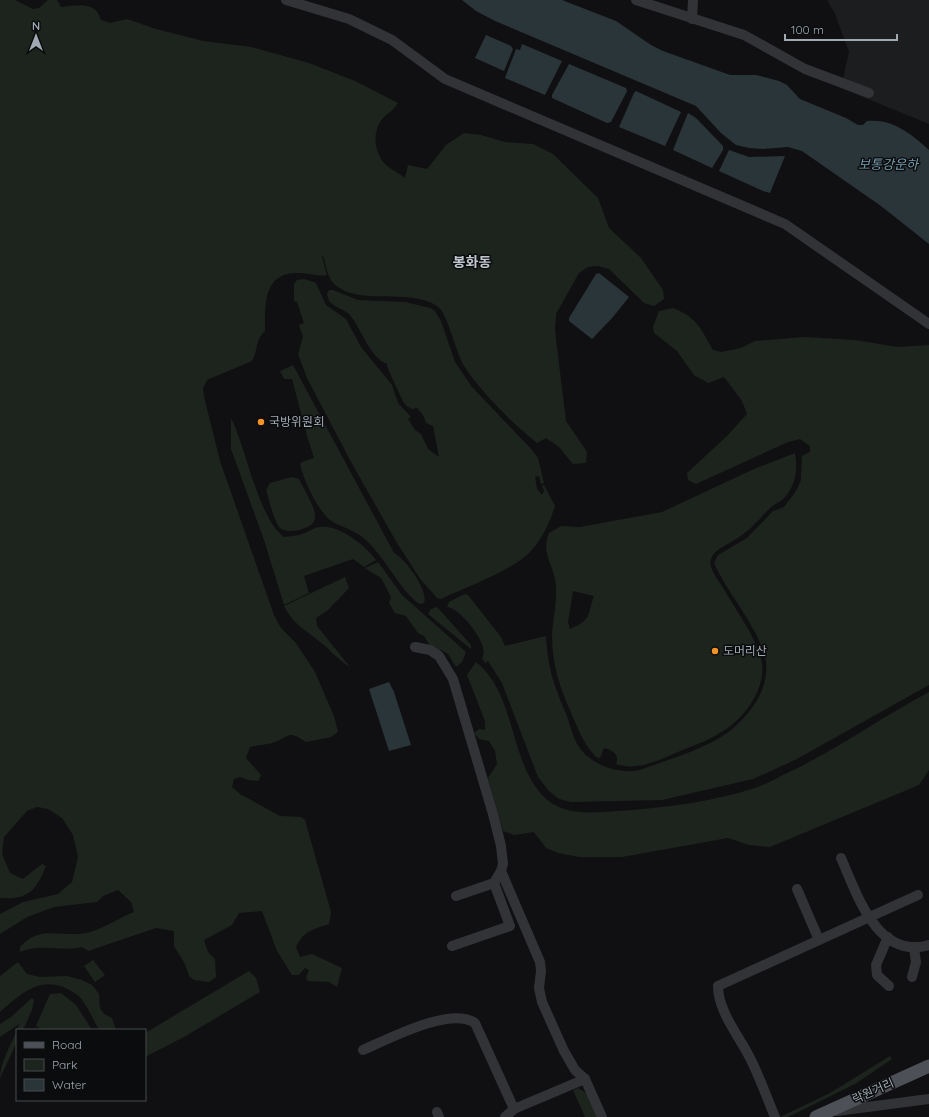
<svg xmlns="http://www.w3.org/2000/svg" width="929" height="1117" font-family="Quicksand,'Noto Sans KR',sans-serif">
  <style>
    .built { fill: #1c1d1f }
    .green { fill: #1d241d; fill-rule: evenodd }
    .water { fill: #2a353a }
    .lines { fill: none; stroke-linecap: round; stroke-linejoin: round }
    .minor { stroke: #313337; stroke-width: 10 }
    .major { stroke: #4d5056; stroke-width: 13 }
    .poi-dot { fill: #f49326; stroke: #0b0c0d; stroke-width: 1.5 }
    .labels { text-anchor: middle; stroke-width: 3; stroke-linejoin: round; paint-order: stroke }
    .poi-label { font-size: 12px; fill: #a1a9b3; stroke: #0b0c0d; text-anchor: start }
    .street-label { font-size: 12px; fill: #a1a9b3; stroke: #0b0c0d }
    .water-label { font-size: 13px; font-style: italic; fill: #779daf; stroke: #0b0c0d }
    .quarter-label { font-size: 14px; font-weight: bold; fill: #c2c7cf; stroke: #0b0c0d }
  </style>
  <rect width="100%" height="100%" fill="#101012"/>
  <path class="built" d="M827 0H929V124L841 88 849 52 835 14Z"/>
  <g class="green">
    <path d="M0 0H15L33 9 39 8 48 0H57L61 7C78 5 96 1 101 20L110 23 127 19 156 29 203 41 251 47 309 63 355 81 398 103C394 110 388 113 383 118 371 132 374 154 387 166 392 170 399 173 405 178L408 165 427 169 446 145 464 133 481 135 505 142 533 144 553 154 598 198 609 228 641 258 663 290 664 299 654 306 644 303 609 269 598 266 588 267 579 273 556 314 555 331 566 421 587 452 586 463 573 464 559 447 546 438 537 443C514 425 480 391 464 366 455 351 448 313 437 306 408 287 359 307 334 284 327 278 326 263 323 256L322 257 327 275C318 277 310 273 300 273 263 271 265 304 265 331 254 342 259 348 252 361L207 380 203 388 204 397 220 461 274 615 281 628 296 643 315 672 334 716 338 732 331 737 306 742C285 728 289 739 272 743 265 745 257 745 250 747L246 758 261 775 258 781 248 780 240 777 234 779 232 787 240 794 280 816 301 817 305 820 331 912 329 924C314 929 303 931 296 947L300 957 312 954 342 968 337 987 329 982 308 981 306 978 309 970 305 968 299 975H292L277 951 262 911 239 913 232 925 204 940 208 952 215 959 216 977 209 982 194 980 189 976 185 964 174 946V931L156 928 88 951 82 947C61 952 40 943 20 952V947C41 924 60 938 86 933 99 931 121 917 134 912L131 902 118 890 103 896 97 902 54 907 27 917 0 934V914L23 902 58 894 72 882 78 857 73 835 62 818 48 809 37 807 27 811 4 837 2 854 10 873 23 879 42 864 46 866C36 891 28 900 0 898Z"/>
    <path d="M304 279 316 283 326 305 346 319 361 347 392 385 398 403 411 417 408 419 415 430 421 434 428 449 439 457 433 426 426 423 423 415 417 408 412 409C409 407 406 406 404 403 402 399 386 367 387 364 370 358 361 328 350 315 344 309 335 308 329 301L327 294 329 290H333L358 300 405 302 430 308 435 311 441 321 455 362 472 387 533 451 538 458 544 483 541 484 539 476 535 477 537 489 542 495 544 491 542 486 544 485 555 506C550 522 541 542 528 554 510 571 464 588 441 599L437 598 421 580 397 543 351 462 307 378 298 354 303 337 299 325 304 323 297 302 294 301V284L297 280Z"/>
    <path d="M673 308C698 318 700 328 713 350L721 352 741 348 755 341 805 337 855 340 897 347 929 345V685L795 760 753 779 662 800 571 802 559 799 549 791 538 777 502 683 488 661 485 663 482 658C491 645 459 607 447 607L449 602 465 594 468 595 501 637 505 646 546 636C548 670 554 685 567 716 570 725 572 734 576 742 587 764 618 775 640 770 667 760 703 750 727 733 751 715 774 684 764 653 753 620 728 594 714 563L718 555 747 538 773 511 784 507 796 491 801 480 802 456 810 452V446L800 439 788 442 696 484 688 480 687 473 727 436 747 414 742 401 724 377 708 383 694 375 677 351 654 333 653 327 659 311Z"/>
    <path d="M293 365 394 553C405 558 429 591 424 603L419 604C398 587 388 562 369 543 358 531 346 529 333 522 319 514 303 479 300 464L302 462 314 458 308 439 292 379H284L280 371Z"/>
    <path d="M231 418C246 447 258 518 284 537 289 536 297 536 302 534 308 532 313 528 319 527 339 524 365 545 376 560L364 567 353 559 304 576 309 593 284 605 264 540 231 449Z"/>
    <path d="M795 453C798 469 796 485 784 498 779 503 772 505 767 511 758 521 748 532 736 539 728 545 714 549 711 559 708 567 717 579 722 586 735 609 753 632 761 658 768 686 746 717 723 731 711 739 698 744 685 749 663 758 639 772 616 764 620 755 613 750 604 748L600 758 596 757C584 744 579 731 572 715 560 688 552 665 552 635 553 619 557 603 556 586 555 566 540 554 549 533L561 526 580 527 662 512 754 469ZM573 591 594 596C587 615 592 620 570 629L568 622Z"/>
    <path d="M292 477 299 479C303 488 315 506 315 516 317 529 288 535 280 528 274 522 269 499 266 490L270 483Z"/>
    <path d="M378 562 402 595 466 652 462 662 456 667 448 654 441 650H434L430 646 424 636 418 633 406 616 395 613 389 603 391 597 381 578 365 568Z"/>
    <path d="M345 577 349 588 328 610 316 618 317 626 350 667C340 661 333 653 324 645 308 631 294 626 284 606Z"/>
    <path d="M437 607 471 645V649L428 614 431 609Z"/>
    <path d="M476 662C517 695 508 760 544 797 563 816 593 813 618 811 664 808 711 802 755 788 765 785 775 779 785 774 835 751 880 718 929 692V770L919 785 770 847 749 845 728 838 622 857H579L558 853 546 848 534 832 514 835 503 831 488 778 497 764 495 751 489 741 479 739 474 733 479 729 485 730V721L467 675Z"/>
    <path d="M93 960 105 975 95 982 84 966Z"/>
    <path d="M18 962 27 974 40 977 67 976 82 980 92 985 99 994 100 1008 104 1014 112 1018 116 1030H103L98 1028C92 1018 86 1001 76 994 45 972 23 991 0 1012V976Z"/>
    <path d="M249 971 256 978 260 992 184 1037 145 1057V1033Z"/>
    <path d="M61 993 76 1005 92 1030H43L36 1026 50 994Z"/>
    <path d="M32 998 34 1000 32 1010 23 1030H17L19 1024 0 1037V1024L11 1017Z"/>
    <path d="M17 1030V1042L0 1078C0 1062 11 1045 17 1030Z"/>
    <path d="M890 1056 892 1059 855 1084 788 1117H780L830 1093Z"/>
    <path d="M578 1088C590 1093 593 1106 598 1117H585L573 1090Z"/>
  </g>
  <g class="water">
    <path d="M462 0H562L616 21 651 45 663 51 730 75H756L779 81 787 85 800 99 846 118 858 125H863L867 121C893 119 910 133 929 150V244L881 206 802 151 788 147 763 149 749 148 736 145 721 133 696 106 495 21 476 11Z"/>
    <path d="M486 35 511 46 513 49 504 71 475 58Z"/>
    <path d="M522 44 562 61 545 95 505 78 516 49 520 50Z"/>
    <path d="M569 64 626 88 627 91 611 122 607 123 552 98V95Z"/>
    <path d="M636 91 681 112 665 146 619 127 634 93Z"/>
    <path d="M688 113 696 118 723 146V150L712 168 673 150Z"/>
    <path d="M729 150 749 157 785 156 770 193 763 191 719 171Z"/>
    <path d="M599 273 629 297 613 317 592 339 569 321V318L596 274Z"/>
    <path d="M389 682 394 692 411 745 389 751 369 689Z"/>
  </g>
  <g class="lines">
    <g class="minor">
      <path d="M286 0 349 19 392 40 445 79 785 224 929 324"/>
      <path d="M636 0 744 35 805 69 869 93"/>
      <path d="M692 19 693 0"/>
      <path d="M415 647 430 650 439 656 453 679 493 814 501 846 503 864 501 871 494 883 456 896"/>
      <path d="M841 858C857 894 877 960 929 945"/>
      <path d="M501 871 540 962 541 971 539 988 542 1002 564 1051 575 1070 585 1079 602 1117"/>
      <path d="M797 889 819 940"/>
      <path d="M888 937 876 965 877 975 889 986"/>
      <path d="M452 946 510 926 494 883"/>
      <path d="M912 977 916 962 914 948"/>
      <path d="M363 1050C388 1039 451 1006 475 1023L514 1109 585 1079"/>
      <path d="M837 1111 929 1099"/>
      <path d="M437 1112 439 1117"/>
      <path d="M505 1117 514 1109"/>
      <path d="M775 1117C767 1098 760 1078 751 1060 740 1037 718 1012 718 986L918 895"/>
    </g>
    <path class="major" d="M816 1117 929 1066"/>
  </g>
  <g class="poi-dot">
    <circle cx="261" cy="422" r="4"/>
    <circle cx="715" cy="651" r="4"/>
  </g>
  <g class="labels">
    <g class="poi-label">
      <text x="269" y="426">국방위원회</text>
      <text x="723" y="655">도머리산</text>
    </g>
    <g class="street-label">
      <text transform="translate(873 1091) rotate(-24)" y="4">락원거리</text>
    </g>
    <g class="water-label">
      <text x="888" y="169">보통강운하</text>
    </g>
    <g class="quarter-label">
      <text x="472" y="267">봉화동</text>
    </g>
  </g>
  <rect x="16" y="1029" width="130" height="72" fill="#0b0c0d" stroke="#474b4f"/>
  <rect x="24" y="1042" width="20" height="6" fill="#4d5056" stroke="#474b4f"/>
  <text x="52" y="1049" font-size="12" fill="#a1a9b3">Road</text>
  <rect x="24" y="1059" width="20" height="12" fill="#1d241d" stroke="#474b4f"/>
  <text x="52" y="1069" font-size="12" fill="#a1a9b3">Park</text>
  <rect x="24" y="1079" width="20" height="12" fill="#2a353a" stroke="#474b4f"/>
  <text x="52" y="1089" font-size="12" fill="#a1a9b3">Water</text>
  <g transform="translate(36 36)" stroke="#0b0c0d" stroke-width="3" paint-order="stroke">
  <path d="M0-3L7 15L0 10L-7 15Z" fill="#a1a9b3"/>
  <text y="-6" font-size="11" font-weight="bold" text-anchor="middle" fill="#a1a9b3">N</text>
  </g>
  <path d="M785 34v6h112v-6" fill="none" stroke="#a1a9b3" stroke-width="2"/>
  <text x="791" y="34" font-size="12" fill="#a1a9b3" stroke="#0b0c0d" stroke-width="3" paint-order="stroke">100 m</text>
</svg>
